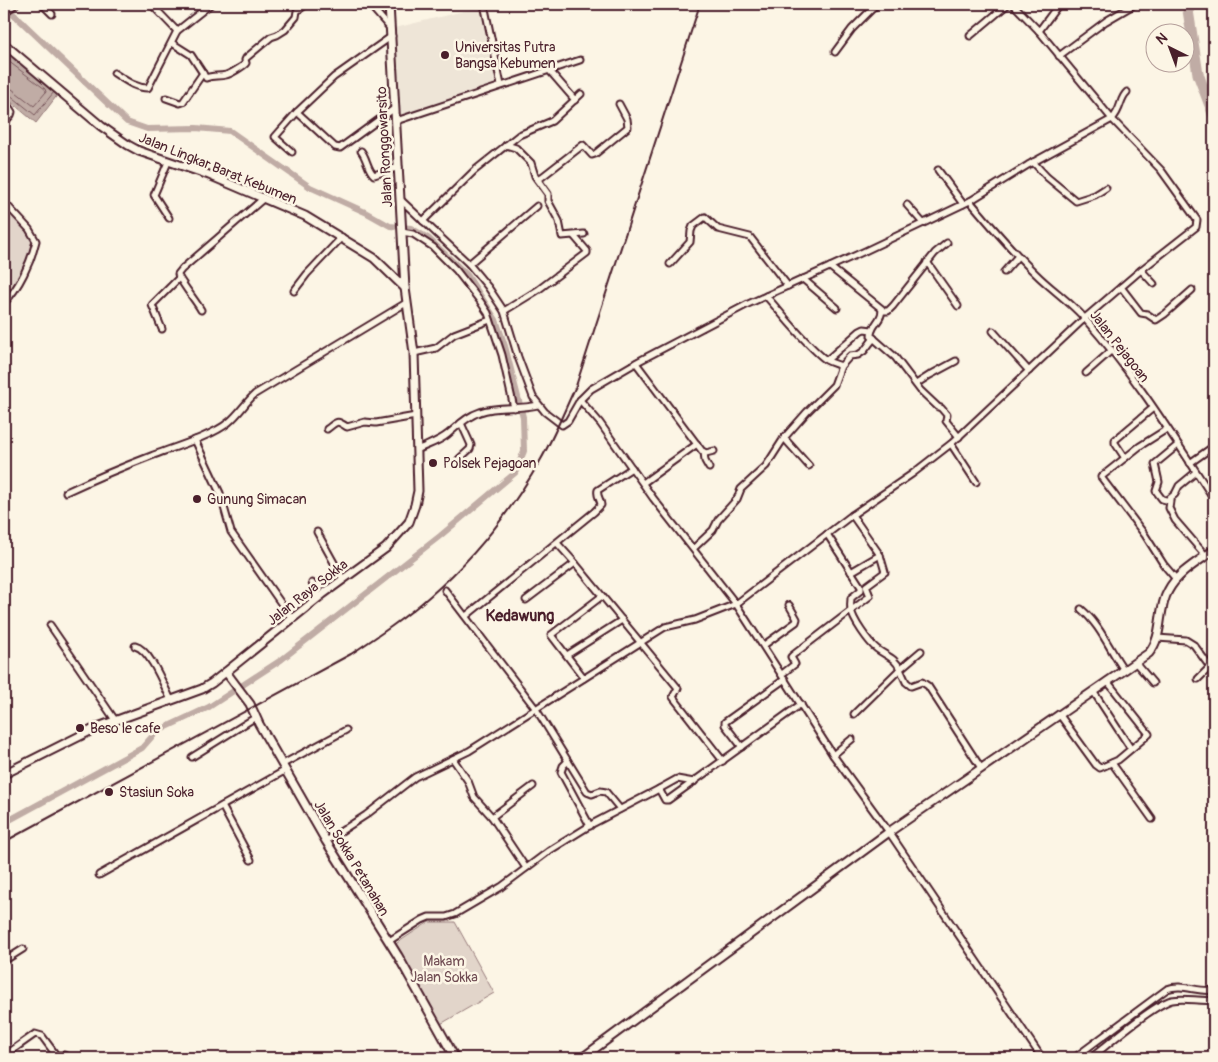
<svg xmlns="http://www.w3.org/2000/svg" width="1218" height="1062" font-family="Pangolin,sans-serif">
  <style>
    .built { fill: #eee5d7 }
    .green { fill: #e2d5ca; stroke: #967a7a }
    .water { fill: #c0aca5; stroke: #917474 }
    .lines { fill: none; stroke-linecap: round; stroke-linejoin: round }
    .shore { stroke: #79575c; stroke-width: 1 }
    .canal { stroke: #c0aca5; stroke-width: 6 }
    .river { stroke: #c0aca5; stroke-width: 11 }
    .street-casing { stroke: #4a1f2b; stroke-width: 9 }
    .secondary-casing { stroke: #4a1f2b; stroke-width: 11 }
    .street { stroke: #fcf5e5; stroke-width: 5 }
    .secondary { stroke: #fcf5e5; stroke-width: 7 }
    .rail { stroke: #4a1f2b; stroke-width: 2 }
    .poi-dot { fill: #4a1f2b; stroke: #fcf5e5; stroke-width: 2 }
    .labels { text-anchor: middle; stroke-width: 5; stroke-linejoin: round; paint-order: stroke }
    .poi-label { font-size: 14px; fill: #4a1f2b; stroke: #fcf5e5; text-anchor: start }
    .street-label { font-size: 14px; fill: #4a1f2b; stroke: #fcf5e5 }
    .park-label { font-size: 14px; fill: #704c53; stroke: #fcf5e5 }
    .quarter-label { font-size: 16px; font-weight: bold; fill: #4a1f2b; stroke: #fcf5e5 }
  </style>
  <rect width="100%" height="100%" fill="#fcf5e5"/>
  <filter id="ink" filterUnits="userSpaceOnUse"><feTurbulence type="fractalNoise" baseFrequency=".02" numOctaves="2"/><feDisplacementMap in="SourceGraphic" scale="10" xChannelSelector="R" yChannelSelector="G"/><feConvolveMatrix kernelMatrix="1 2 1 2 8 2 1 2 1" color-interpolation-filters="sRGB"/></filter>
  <g filter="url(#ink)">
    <path class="built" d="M484 6 504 82 399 118 391 29Z"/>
    <g class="green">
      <path d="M4 200 39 239 21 287 4 303Z"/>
      <path d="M429 922H455L494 993 439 1025 394 945Z"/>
    </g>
    <path class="water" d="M4 43 62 89 36 123 4 96Z"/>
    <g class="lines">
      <g class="shore">
        <path d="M4 58 45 89 46 92 34 106 12 89 4 87"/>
        <path d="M4 93 9 94 35 115 54 92"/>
      </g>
      <path class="canal" d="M4 5 127 122 147 129 196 128 230 131 310 187 365 212 390 226 411 228 428 238 467 275 496 320 505 346 523 417 524 451 515 473 440 536 281 660 209 707 156 732 142 748 4 823"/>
      <path class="river" d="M1187 4 1198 74 1214 116"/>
      <g class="street-casing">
        <g id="street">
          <path d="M42 4 52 14"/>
          <path d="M369 4 390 28"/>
          <path d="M484 4 501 85"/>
          <path d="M4 13 16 4"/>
          <path d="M177 31 211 4"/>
          <path d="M1039 31 1059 4"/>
          <path d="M392 36 334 77 297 112 335 147 340 148 395 108"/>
          <path d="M970 36 1008 4"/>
          <path d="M172 43 191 55 206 78C213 75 218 77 226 75 230 74 244 66 246 63L245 60 246 58 271 37 277 35 285 30 296 17 297 11 307 4"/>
          <path d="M835 52 852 29 877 4"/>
          <path d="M1059 56 1106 21 1135 4"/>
          <path d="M549 70 575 100"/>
          <path d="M114 73C125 80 135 88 148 88L151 82 177 31 151 4"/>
          <path d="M166 98 180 103 183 102 203 73"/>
          <path d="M4 100 12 112 11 115 4 123"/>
          <path d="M396 121 580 60"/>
          <path d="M506 145 516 148 531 163 535 176 548 194V201L559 221 562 236 584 234"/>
          <path d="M361 151C367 158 367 169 374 175L399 167"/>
          <path d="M292 152 275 137 297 112"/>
          <path d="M168 162 154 195 169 218"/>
          <path d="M1033 162 1047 177 1076 201 1095 195 1106 188"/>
          <path d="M938 170 963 204"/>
          <path d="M538 180 583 145 592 155 595 154 628 127 627 119 619 104"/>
          <path d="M401 200 469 264 488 287 504 311 518 357 533 397 545 412 562 425 568 421 580 400 591 389 639 361 748 304 865 251 970 201 1028 165 1112 119C1122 109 1119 99 1127 92"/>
          <path d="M970 201C991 226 1012 251 1036 274 1052 290 1072 303 1086 320 1135 375 1174 438 1214 499"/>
          <path d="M4 202 29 229 36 241C31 262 19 288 4 303"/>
          <path d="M907 205 923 223"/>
          <path d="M423 221 474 171 519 135 552 121 581 94"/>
          <path d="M402 232 413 234 433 247 456 270 480 301 488 313 502 355 514 408"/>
          <path d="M927 262 958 306"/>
          <path d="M469 264 537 206"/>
          <path d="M670 264 690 242 691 231 693 226 705 217 718 229 750 237 788 286"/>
          <path d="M830 267 882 309C883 320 870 326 871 336L895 357 920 390 938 407 941 408 947 415 946 421 959 437"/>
          <path d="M1141 270 1154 284"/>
          <path d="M1004 272 1018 256"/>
          <path d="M803 279 837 308"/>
          <path d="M1121 287 1141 313 1147 314 1156 320 1165 314 1192 290"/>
          <path d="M294 291 307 274 342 237"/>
          <path d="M766 296C784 316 805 344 826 360 831 363 836 364 841 366L850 356 858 355 864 351 874 338"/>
          <path d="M201 310C196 301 178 279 178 274L182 269 264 198"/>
          <path d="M504 311 538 290 587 253V251L574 236"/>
          <path d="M882 311H888L893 306 935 253 947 243"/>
          <path d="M162 329 152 305 178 279"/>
          <path d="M993 331 1029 371"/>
          <path d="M414 353 436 348 454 334 490 320"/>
          <path d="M827 360 860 331 864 329 872 330"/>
          <path d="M636 363 702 451 706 453 714 451"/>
          <path d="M1086 373 1112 350"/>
          <path d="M916 384 930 375 956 361"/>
          <path d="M580 400 600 423 653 498 736 604 833 755 889 832 1042 1058"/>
          <path d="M327 429C338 421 336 420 347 427L365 422 376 423 416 416"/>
          <path d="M1167 429 1140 446 1101 477 1145 535 1164 565 1176 579"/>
          <path d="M195 440 220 493 231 532 292 619"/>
          <path d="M951 444 976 482"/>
          <path d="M1178 445 1155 464 1159 482 1156 491 1162 499 1170 501 1169 508 1175 520 1206 556"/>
          <path d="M417 450C427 445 440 441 448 434 458 426 467 416 480 412 497 405 518 410 538 405"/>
          <path d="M704 452 705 461 709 468"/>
          <path d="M1125 458 1115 443V440L1153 408"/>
          <path d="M459 459 470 449 471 445 461 423"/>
          <path d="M1190 463 1214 446"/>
          <path d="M809 466 784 438 807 412 834 385 841 366"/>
          <path d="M643 483 697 444"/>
          <path d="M66 492C94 479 122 467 151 456 172 448 213 436 229 422 239 414 245 403 255 394L406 303"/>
          <path d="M1168 500 1175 494 1179 486 1196 472"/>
          <path d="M317 532 343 579"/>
          <path d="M827 534 861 587V590L851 598C851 601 850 606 851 609 852 619 869 643 877 649 886 656 895 657 900 669L854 714"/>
          <path d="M694 548 713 530 718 520 737 499 741 489 766 466 784 438"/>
          <path d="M575 563 678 688 673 697 723 761"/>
          <path d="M851 572 880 555 852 515"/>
          <path d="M312 583 318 598"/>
          <path d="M445 590 536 709 587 792 592 794 600 791 606 792 620 809"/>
          <path d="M526 600 575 563 557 543"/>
          <path d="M1081 609C1101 626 1109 649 1124 670"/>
          <path d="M466 616 594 512 601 505C601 500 596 495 598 490L632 468"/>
          <path d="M50 625 115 720"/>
          <path d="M1157 638 1186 640 1194 645 1210 667 1198 679"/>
          <path d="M764 645 796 622 797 619 789 605"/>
          <path d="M135 646C150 649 164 686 171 700"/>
          <path d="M921 651 900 669 906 682 911 686 922 682 928 686 981 768"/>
          <path d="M567 655 622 620"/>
          <path d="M1135 662 1153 683"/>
          <path d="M782 674 795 664 791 657 793 655 870 596 866 586 885 572 880 555"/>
          <path d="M584 678 551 635 602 596"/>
          <path d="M1093 691 1131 749"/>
          <path d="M1059 714 1096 765 1100 768 1118 760 1149 734 1107 681"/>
          <path d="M742 747 725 725V722L785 679"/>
          <path d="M833 755 852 739"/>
          <path d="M192 757 256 717"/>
          <path d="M453 759 468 781 474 797 492 817 526 868"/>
          <path d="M568 761 563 766 561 772 590 826"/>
          <path d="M1112 763 1152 819"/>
          <path d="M283 764 346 730"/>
          <path d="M659 789 665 800H668L801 704"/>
          <path d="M222 806 251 860"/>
          <path d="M492 817 533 786"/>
          <path d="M326 841 366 815 415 777 469 751 665 627 695 620 736 604 852 515 912 474 952 443 1085 318 1141 270 1196 227 1197 220 1161 170 1112 119 1039 31 1013 4"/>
          <path d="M99 875 286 770"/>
          <path d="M389 941 422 920 429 917H446L455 914 501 887 549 851 594 823 659 789 677 779 694 782"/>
          <path d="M4 961 23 949"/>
          <path d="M4 1056 35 1034 42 1036 56 1055H64L70 1058"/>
          <path d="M1074 1058 1167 989C1183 983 1198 993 1214 990"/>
          <path d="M1091 1058C1107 1045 1154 1004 1172 1000 1186 997 1200 1002 1214 1000"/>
        </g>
      </g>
      <g class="secondary-casing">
        <g id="secondary">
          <path d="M4 44 101 126 128 145 139 151 209 175 305 216 374 258 405 288"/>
          <path d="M226 672 250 704 259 724 326 841 398 956 455 1058"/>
          <path d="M4 774 98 727 202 689 212 683 323 594 386 548 409 522 415 505 418 491 414 353 405 288 389 4"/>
          <path d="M582 1058 889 832 1149 653C1164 635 1157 610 1168 591 1177 573 1199 561 1214 550"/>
        </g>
      </g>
      <use href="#street" class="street"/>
      <use href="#secondary" class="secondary"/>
      <path class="rail" d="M4 842 351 654C378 636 405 618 430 596 474 558 511 511 540 461 554 437 564 411 576 386L700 4"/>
    </g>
  </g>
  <g class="poi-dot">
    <circle cx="445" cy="55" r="5"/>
    <circle cx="433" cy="463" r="5"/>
    <circle cx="197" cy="499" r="5"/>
    <circle cx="80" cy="728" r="5"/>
    <circle cx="109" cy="792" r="5"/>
  </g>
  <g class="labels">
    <g class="poi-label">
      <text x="455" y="52">Universitas Putra<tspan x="455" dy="16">Bangsa Kebumen</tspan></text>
      <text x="443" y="468">Polsek Pejagoan</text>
      <text x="207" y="504">Gunung Simacan</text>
      <text x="90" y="733">Beso le cafe</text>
      <text x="119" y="797">Stasiun Soka</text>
    </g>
    <g class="street-label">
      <text transform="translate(384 147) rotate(-93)" y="5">Jalan Ronggowarsito</text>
      <text transform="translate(218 168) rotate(22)" y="5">Jalan Lingkar Barat Kebumen</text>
      <text transform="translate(1120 346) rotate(52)" y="5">Jalan Pejagoan</text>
      <text transform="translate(307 592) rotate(-38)" y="5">Jalan Raya Sokka</text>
      <text transform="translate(352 858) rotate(59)" y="5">Jalan Sokka Petanahan</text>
    </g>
    <g class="park-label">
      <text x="444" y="966">Makam<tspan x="444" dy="16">Jalan Sokka</tspan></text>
    </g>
    <g class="quarter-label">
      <text x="520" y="621">Kedawung</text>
    </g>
  </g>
  <rect width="1218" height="1062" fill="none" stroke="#fcf5e5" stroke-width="20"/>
  <rect x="10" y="10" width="1198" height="1042" fill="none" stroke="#4a1f2b" stroke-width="2" filter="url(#ink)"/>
  <g transform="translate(1170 48) rotate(318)"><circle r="24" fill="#fcf5e5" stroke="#b59f9b"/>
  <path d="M0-4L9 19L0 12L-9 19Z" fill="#4a1f2b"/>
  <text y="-8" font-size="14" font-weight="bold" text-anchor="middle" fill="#4a1f2b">N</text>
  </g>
</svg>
